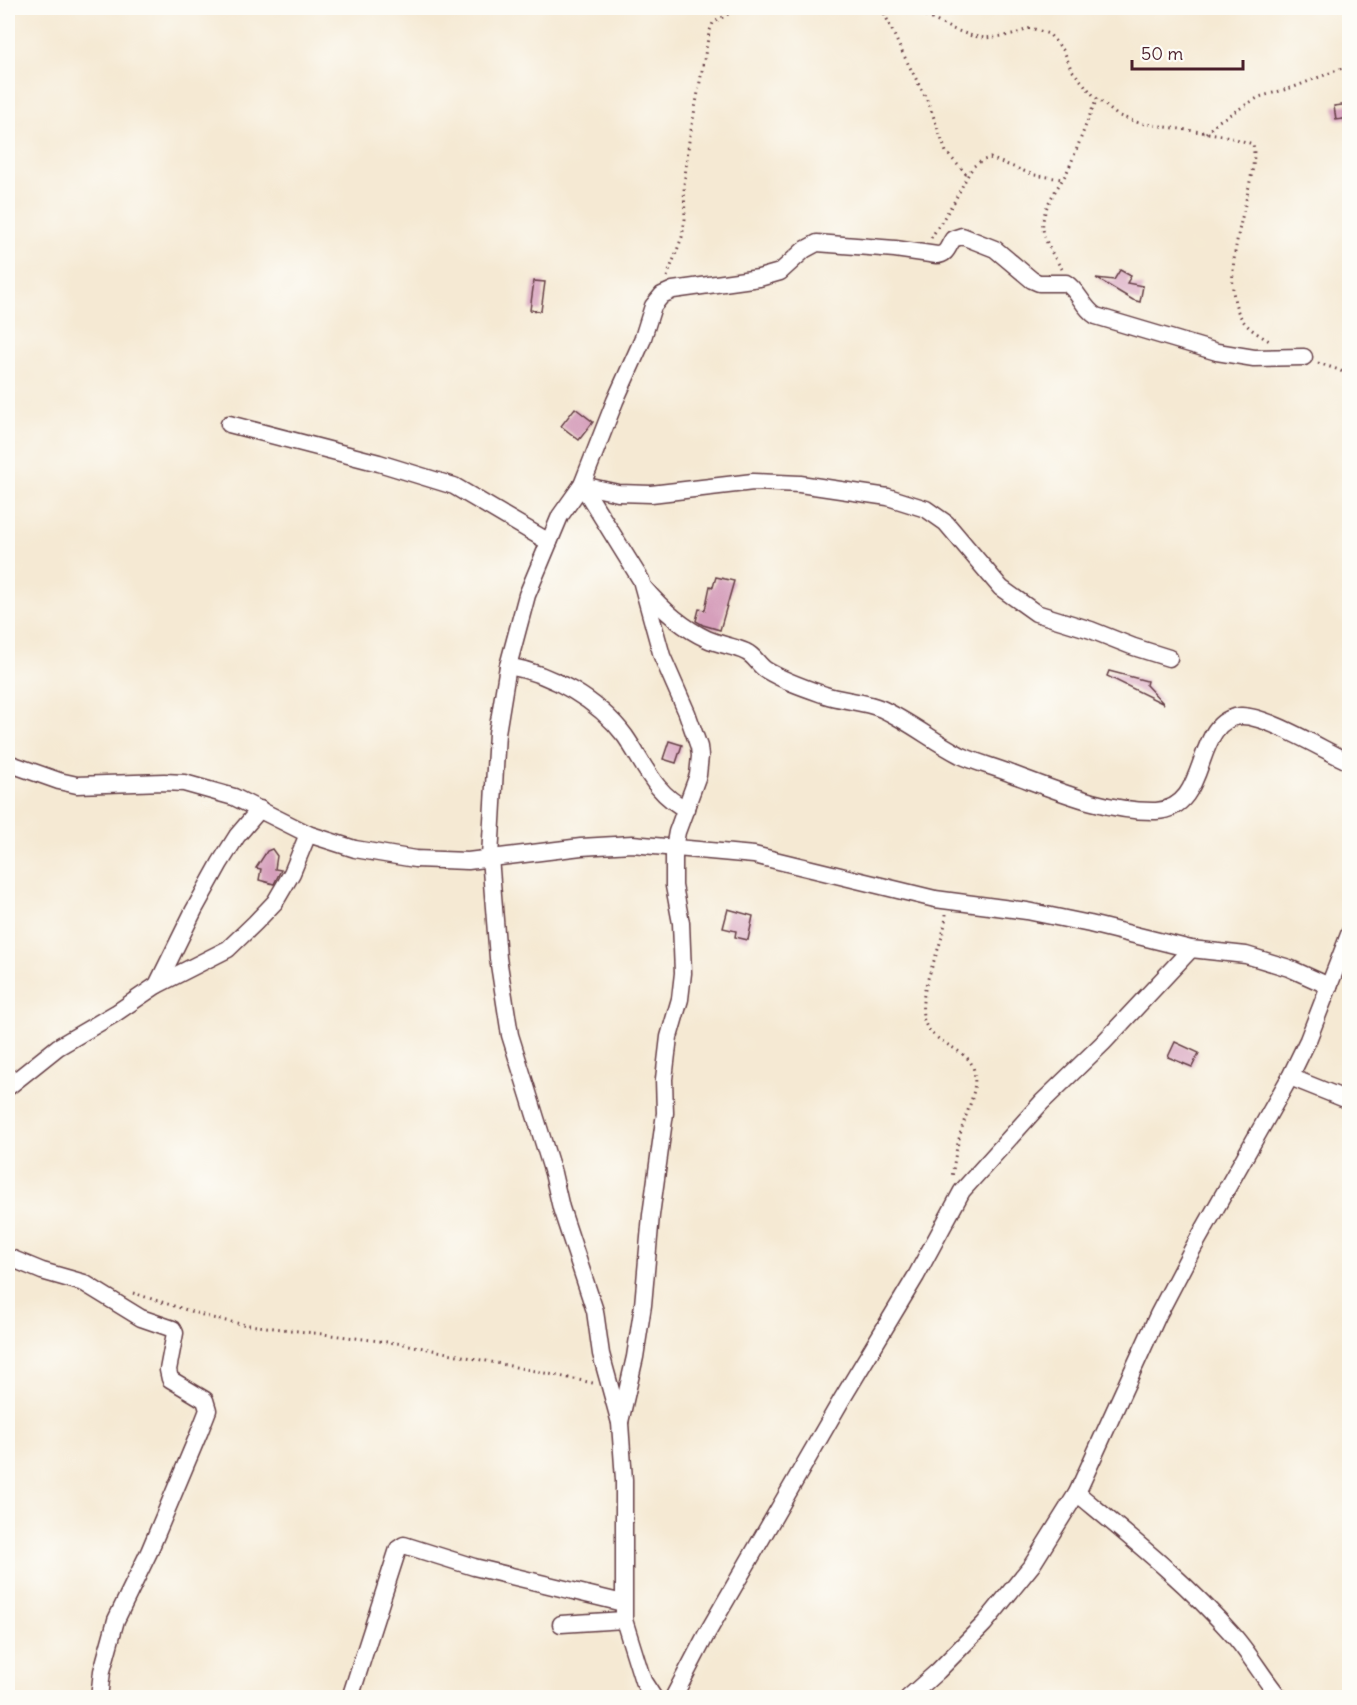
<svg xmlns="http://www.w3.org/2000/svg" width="1357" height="1705" font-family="Delius,sans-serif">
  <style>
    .building { fill: #d69fbb }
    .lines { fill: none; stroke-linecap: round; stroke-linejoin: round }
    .minor-casing { stroke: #643d44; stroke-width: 19 }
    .path { stroke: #643d44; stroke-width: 3; stroke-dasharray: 1.5 4.5; stroke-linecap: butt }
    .minor { stroke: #fff; stroke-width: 16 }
  </style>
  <rect width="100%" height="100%" fill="#fdfcf7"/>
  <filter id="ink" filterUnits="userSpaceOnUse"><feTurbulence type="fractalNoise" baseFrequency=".0167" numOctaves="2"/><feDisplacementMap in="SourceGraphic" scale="12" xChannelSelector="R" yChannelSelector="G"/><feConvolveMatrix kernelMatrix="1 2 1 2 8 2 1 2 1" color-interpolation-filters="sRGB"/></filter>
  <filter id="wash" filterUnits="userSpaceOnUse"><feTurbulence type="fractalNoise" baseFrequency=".008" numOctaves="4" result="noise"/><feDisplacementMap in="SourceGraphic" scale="24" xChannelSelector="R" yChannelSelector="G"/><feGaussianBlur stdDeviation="1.35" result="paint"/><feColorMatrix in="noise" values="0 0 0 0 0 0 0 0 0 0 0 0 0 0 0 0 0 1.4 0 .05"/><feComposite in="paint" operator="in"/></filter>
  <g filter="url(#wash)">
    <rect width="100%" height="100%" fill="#f5e9d3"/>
    <g id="blocks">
      <g class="building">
        <path d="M1350 104V118L1336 120 1334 106Z"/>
        <path d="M1120 270 1131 276 1127 283 1143 286 1140 302 1133 300 1096 278 1114 280Z"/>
        <path d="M534 281 545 282 541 311 530 310Z"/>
        <path d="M575 408 593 422 579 440 561 426Z"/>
        <path d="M716 577 734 581 720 630 703 625 696 621 699 609 705 610 710 586 713 587Z"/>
        <path d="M1109 671 1147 681 1146 685 1164 704 1107 676Z"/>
        <path d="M669 741 682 745 676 763 663 759Z"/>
        <path d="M272 849 277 856 275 869 281 870 274 884 259 880 261 869 256 868 267 851Z"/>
        <path d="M728 909 753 916 748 940 735 937 736 931 723 928Z"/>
        <path d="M1175 1042 1199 1053 1192 1067 1168 1057Z"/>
      </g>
    </g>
  </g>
  <g filter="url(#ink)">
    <use href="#blocks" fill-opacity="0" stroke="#643d44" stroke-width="1.5"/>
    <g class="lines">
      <g class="minor-casing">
        <g id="minor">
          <path d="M229 424 379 463 454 486 549 542"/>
          <path d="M582 485 641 580 662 656 687 713 699 747 700 756 698 775 677 832 674 848V886L681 923 683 973 680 999 669 1037 664 1079 665 1113 651 1215 643 1305 635 1357 620 1422"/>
          <path d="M582 485 618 493 651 494 753 482 800 484 888 497 926 509 946 523 1001 588 1036 613 1091 630 1134 647 1169 658"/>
          <path d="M644 588C661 608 683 628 707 639 720 645 734 646 746 652 755 656 758 665 766 670 784 681 805 688 825 695 843 701 864 701 882 709 910 722 933 741 960 755 977 763 995 767 1012 774 1058 791 1106 812 1156 811 1212 808 1191 720 1241 716 1266 715 1325 751 1350 762"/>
          <path d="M508 666C552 674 598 700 625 736 644 763 654 794 686 809"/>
          <path d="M8 763 59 781 77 785 164 782 184 783 234 797 308 834 355 849 415 859 468 861 581 847 632 844 754 855 935 899 1027 911 1090 924 1191 949 1246 955 1289 968 1329 986"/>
          <path d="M157 985 228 949 255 923 275 902 292 873 308 834"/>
          <path d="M1290 1077 1350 1101"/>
          <path d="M8 1087 58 1047 116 1013 157 985 194 910 220 863 237 836 260 809"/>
          <path d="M8 1257 42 1271 84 1283 141 1318 173 1329 175 1333 168 1370 170 1379 205 1400 208 1410 199 1433 149 1552 116 1620 102 1671 99 1698"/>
          <path d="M1077 1493C1131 1538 1186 1582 1233 1635 1250 1654 1263 1678 1280 1698"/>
          <path d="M561 1624 624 1620"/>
          <path d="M350 1698 398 1549 404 1545 474 1567 623 1603"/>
          <path d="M654 1698 643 1681 624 1620V1480L620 1423 601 1354 595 1311 561 1208 553 1173 510 1035 498 958 490 857 497 733 508 666 527 595 560 516 582 485 615 401 642 341 653 306 662 295 673 290 759 278 780 272 804 250 817 243 895 249 937 255C947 255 948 246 953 239L962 236 995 249 1032 280 1039 283H1066C1079 291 1082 307 1096 316L1217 352 1254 358 1304 357"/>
          <path d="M673 1698 706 1635 842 1399 916 1276 962 1191 1042 1102 1103 1043 1191 949"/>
          <path d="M908 1698 938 1671 984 1624 1032 1565 1077 1493 1158 1315 1192 1250 1290 1077 1308 1040 1350 932"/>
        </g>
      </g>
      <g class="path">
        <path d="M882 8 900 48 929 104 946 152 967 175"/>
        <path d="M910 8 950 28 972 36 985 38 1012 35 1031 28 1049 34 1064 51 1071 69 1094 96 1117 115 1139 123 1222 135 1253 144C1256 159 1251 176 1248 191 1241 225 1221 288 1242 319 1248 329 1261 336 1271 342"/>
        <path d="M1206 133 1219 121 1259 97 1294 87 1350 65"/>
        <path d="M931 238 954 202 969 173 974 166 981 161 990 158 1034 175 1062 179"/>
        <path d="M1062 269C1054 257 1041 237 1043 222 1045 203 1058 188 1067 172 1078 148 1086 122 1097 99"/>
        <path d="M667 277 682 237 685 219 684 185 689 141 709 33 713 23 738 8"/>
        <path d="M1318 363 1339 370 1350 376"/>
        <path d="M946 914C944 948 919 984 923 1016 928 1046 970 1046 974 1071 978 1091 967 1110 962 1128 957 1144 954 1162 952 1178"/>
        <path d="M133 1293 212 1318 241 1324 404 1344 593 1383"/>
      </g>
      <use href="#minor" class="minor"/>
    </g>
  </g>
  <rect width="1357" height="1705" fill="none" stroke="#fdfcf7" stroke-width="30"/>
  <path d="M1132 60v9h111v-9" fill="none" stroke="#4a1f2b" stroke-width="3"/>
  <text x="1141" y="60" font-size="18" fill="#4a1f2b" stroke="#fdfcf7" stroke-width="4.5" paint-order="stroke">50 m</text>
</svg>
